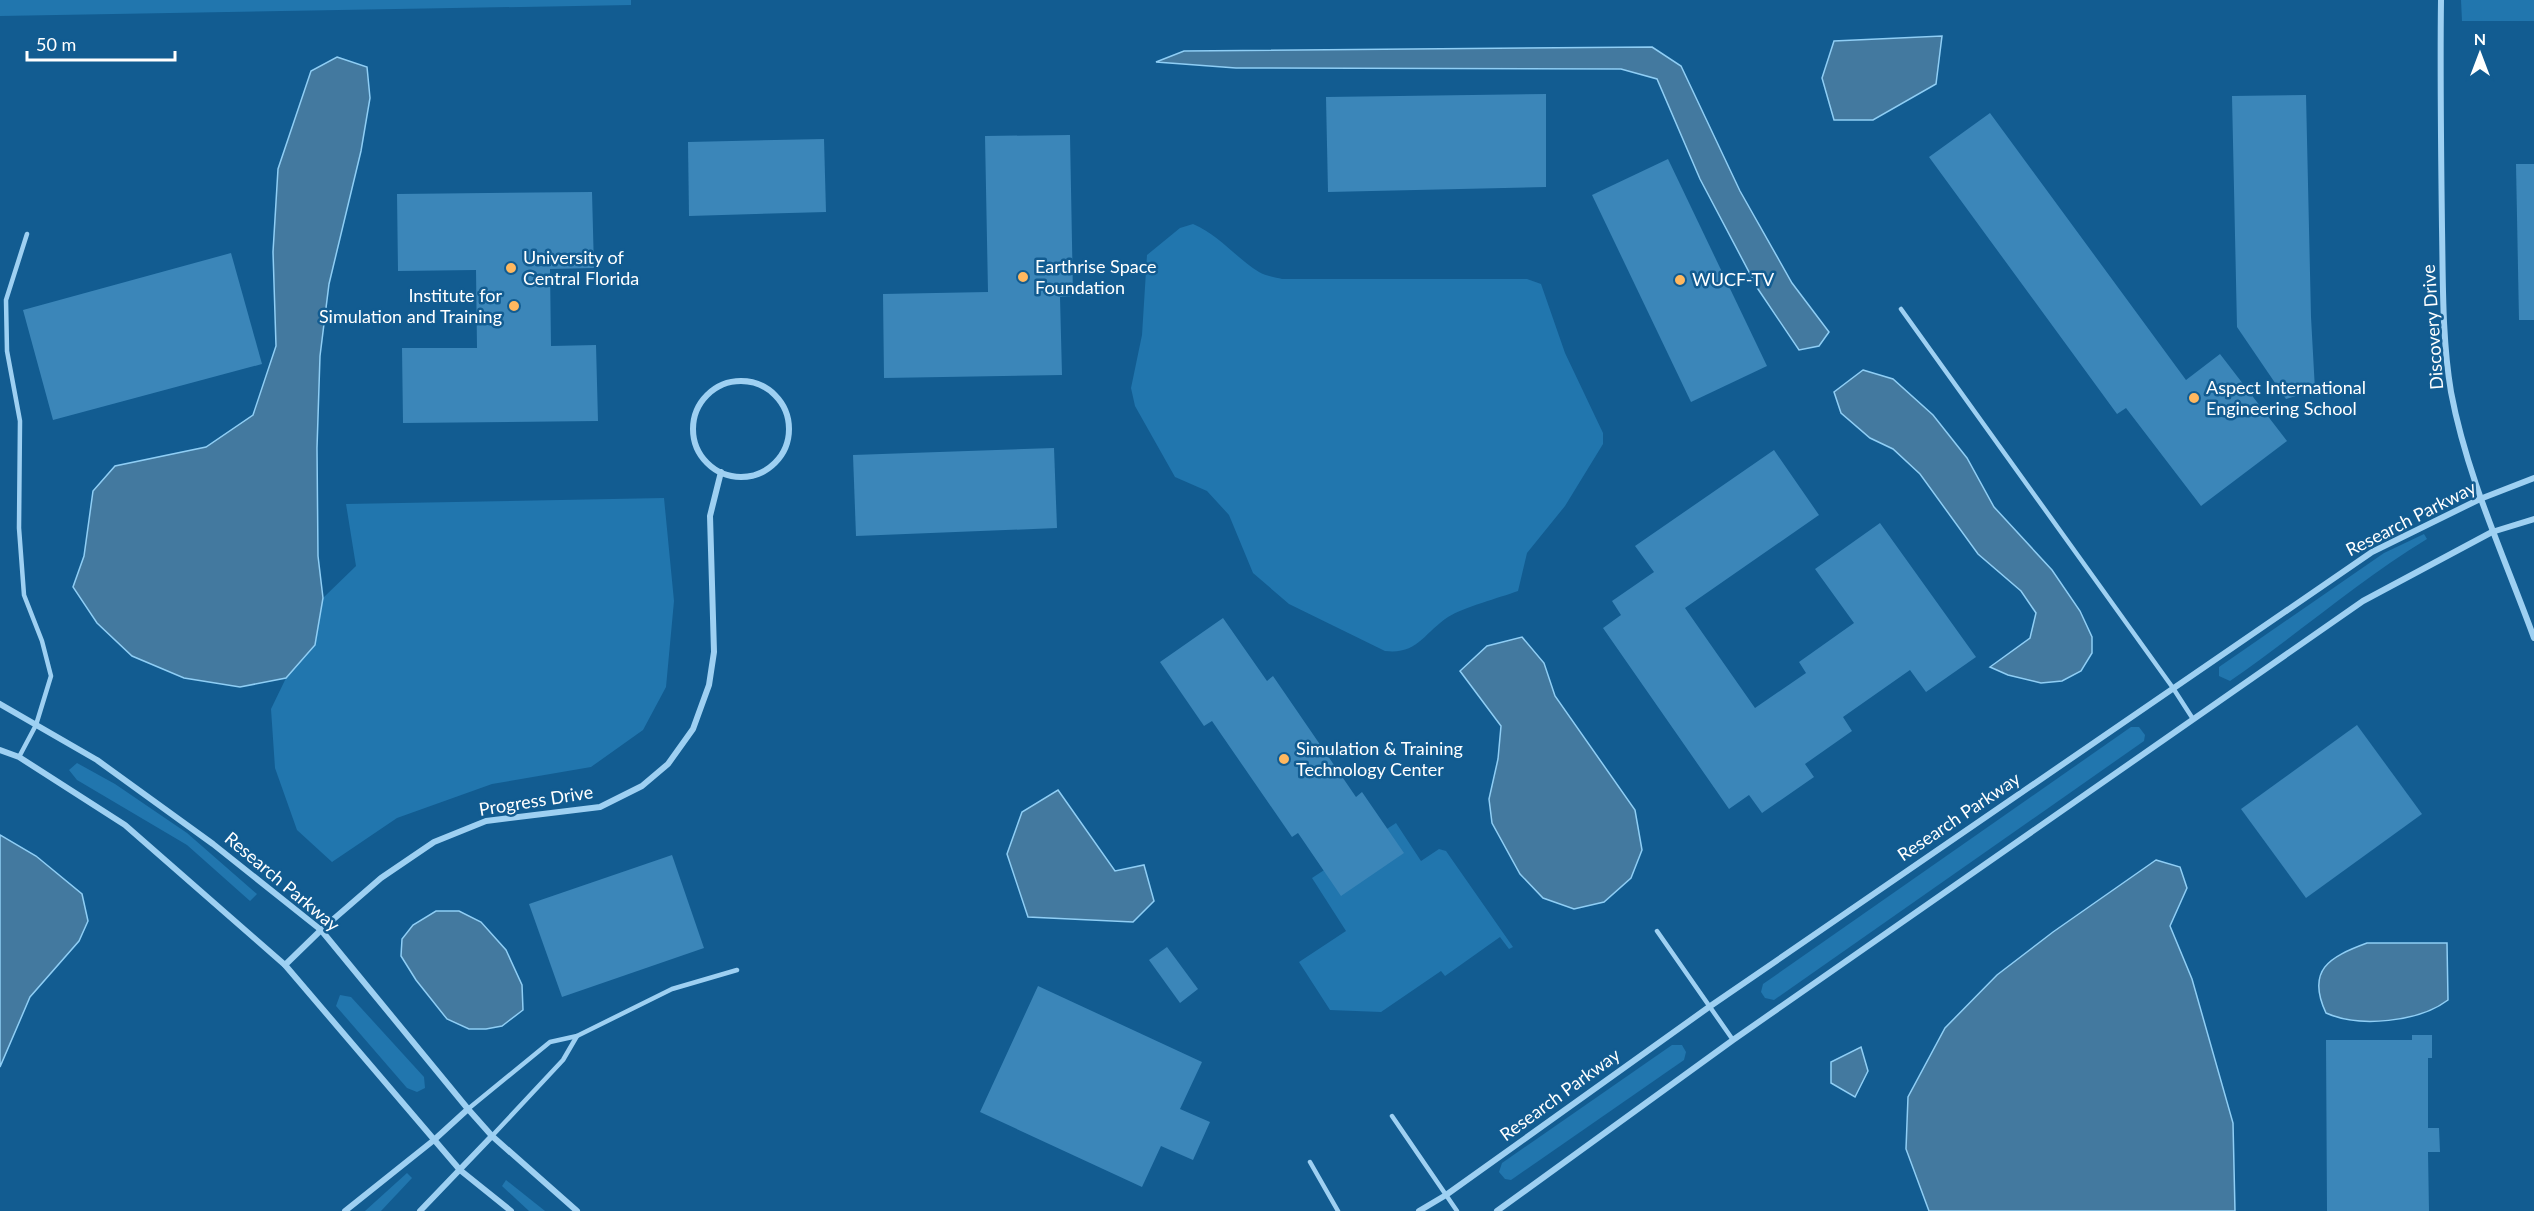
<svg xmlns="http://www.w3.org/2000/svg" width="2534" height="1211" font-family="Lato,sans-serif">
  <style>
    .green { fill: #2176ae }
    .water { fill: #43799f; stroke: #8fcef5; stroke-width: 1.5 }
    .building { fill: #3b86b9 }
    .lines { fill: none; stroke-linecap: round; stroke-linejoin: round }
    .lane { stroke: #9ed0f2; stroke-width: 4.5 }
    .street { stroke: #9ed0f2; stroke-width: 6 }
    .poi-dot { fill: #ffb85f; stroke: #125c91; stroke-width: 2 }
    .labels { text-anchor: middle; stroke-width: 5; stroke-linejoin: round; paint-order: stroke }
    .poi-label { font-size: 18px; fill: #fff; stroke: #125c91; text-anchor: start }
    .street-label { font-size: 18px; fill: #fff; stroke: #125c91 }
  </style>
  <rect width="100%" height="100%" fill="#125c91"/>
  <g class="green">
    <path d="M0 0H631V5L0 16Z"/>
    <path d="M2461 0H2534V21H2462Z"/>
    <path d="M1193 224C1219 235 1236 258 1259 272 1265 276 1275 277 1282 279H1527L1541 284 1565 353 1603 433V444L1565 506 1527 553 1518 591C1499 598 1464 607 1448 617 1424 633 1417 655 1385 651L1289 604 1253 573 1229 515 1207 491 1175 477 1135 406 1131 388 1142 335 1147 255 1180 228Z"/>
    <path d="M664 498 674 601 666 687 643 730 591 767 492 784 397 818 332 862 297 830 275 768 271 709 286 678 315 645 323 598 356 566 346 504Z"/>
    <path d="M2424 534 2427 539C2358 581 2297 635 2230 681L2219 676V667L2384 553Z"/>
    <path d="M2131 727H2139L2145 735 2144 741 1774 1000 1765 998 1761 992 1763 984Z"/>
    <path d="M77 763 115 784 187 833 257 894 250 901 187 845 77 780 69 770Z"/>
    <path d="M1396 823 1421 861 1439 849 1446 851 1513 947 1509 949 1500 937 1445 976 1441 971 1381 1012 1330 1010 1299 962 1346 931 1312 878Z"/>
    <path d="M340 995 351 997 424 1077 425 1088 417 1092 407 1088 336 1006Z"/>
    <path d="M1672 1045H1682L1686 1052 1684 1060 1511 1180 1505 1179 1499 1172 1502 1163Z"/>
    <path d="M407 1173 412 1178 381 1211H365Z"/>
    <path d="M506 1180 545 1211H529L502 1186Z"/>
  </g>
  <g class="water">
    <path d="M1942 36 1936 84 1873 120H1834L1822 78 1834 41Z"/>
    <path d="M1652 47 1681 66 1740 191 1792 283 1829 332 1819 346 1799 350 1758 289 1700 179 1657 79 1621 69 1236 68 1156 62 1184 51Z"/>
    <path d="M337 57 367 67 370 98 361 151 329 284 320 356 317 448 318 556 323 598 315 645 286 678 240 687 184 678 132 656 97 623 73 587 84 556 93 491 115 466 206 447 253 415 276 346 273 252 278 169 311 71Z"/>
    <path d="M1863 370 1893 379 1933 415 1967 458 1994 507 2052 570 2080 611 2092 637V653L2081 671 2062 681 2041 683 2008 675 1990 667 2030 638 2036 613 2021 591 1978 554 1920 474 1893 449 1870 438 1841 413 1834 392Z"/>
    <path d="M1522 637 1544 663 1555 696 1635 810 1642 850 1631 878 1604 902 1574 909 1543 898 1520 874 1492 823 1489 799 1498 759 1501 726 1460 671 1487 646Z"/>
    <path d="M1058 790 1115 871 1144 865 1154 901 1133 922 1028 917 1007 854 1022 812Z"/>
    <path d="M0 835 36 856 82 894 88 921 79 941 30 997 0 1067Z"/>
    <path d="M2156 860 2180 867 2187 888 2170 926 2192 979 2233 1123 2235 1211H1929L1906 1149 1908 1097 1945 1028 1997 975 2053 932Z"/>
    <path d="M436 911H459L481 922 506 950 522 985 523 1010 502 1026 486 1029H469L447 1019 416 980 401 956 402 939 413 925Z"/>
    <path d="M2367 943H2447L2448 1000C2419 1022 2359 1028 2326 1013 2306 970 2329 957 2367 943Z"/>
    <path d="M1861 1047 1868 1071 1855 1097 1831 1083V1062Z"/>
  </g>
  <g class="building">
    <path d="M1546 94V187L1328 192 1326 97Z"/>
    <path d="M2306 95 2311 317 2315 390 2286 399 2237 327 2232 96Z"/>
    <path d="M1990 113 2186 380 2220 354 2287 441 2201 506 2126 408 2117 414 1929 157Z"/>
    <path d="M1070 135 1073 296 1060 297 1062 375 884 378 883 294 988 292 985 136Z"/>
    <path d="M824 139 826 212 689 216 688 142Z"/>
    <path d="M1668 159 1767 366 1691 402 1592 195Z"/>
    <path d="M2516 164H2534V320H2519Z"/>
    <path d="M592 192 594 268 550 269 551 346 596 345 598 421 403 423 402 348H477L476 270 398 271 397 194Z"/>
    <path d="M231 253 262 364 53 420 23 310Z"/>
    <path d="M1054 448 1057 528 856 536 853 455Z"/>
    <path d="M1774 450 1819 515 1685 608 1755 708 1806 673 1799 662 1854 623 1815 569 1880 523 1976 657 1926 692 1910 670 1843 717 1852 731 1805 764 1814 777 1762 813 1749 795 1729 809 1603 628 1621 615 1612 601 1654 572 1635 546Z"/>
    <path d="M1223 618 1267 681 1273 676 1356 797 1362 792 1404 853 1341 896 1298 833 1292 837 1212 721 1204 726 1160 662Z"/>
    <path d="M2357 725 2422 814 2306 898 2241 809Z"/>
    <path d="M672 855 704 948 562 997 529 904Z"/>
    <path d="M1167 947 1198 989 1180 1003 1149 960Z"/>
    <path d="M1038 986 1202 1062 1180 1109 1210 1122 1193 1160 1161 1146 1142 1187 980 1112Z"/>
    <path d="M2412 1035H2432V1058H2428V1128H2439L2440 1152H2428L2429 1211H2327L2326 1040H2412Z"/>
  </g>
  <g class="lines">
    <g class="lane">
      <path d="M1901 309 2173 688 2193 719"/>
      <path d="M19 757 36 725 51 676 42 641 24 595 19 528 20 421 7 351 6 300 27 234"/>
      <path d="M1657 931 1733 1040"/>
      <path d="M468 1109 550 1042 577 1036 672 989 737 970"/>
      <path d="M1392 1116 1457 1211"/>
      <path d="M492 1136 563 1060 577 1036"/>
      <path d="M1310 1162 1338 1211"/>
    </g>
    <g class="street">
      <path d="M2441 0C2440 76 2441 152 2442 228 2443 282 2442 338 2451 392 2467 477 2504 556 2534 638"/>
      <circle cx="741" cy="429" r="48"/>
      <path d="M0 704 97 760 213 844 321 930 468 1109 492 1136 577 1211"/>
      <path d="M0 750 19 757 125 825 285 965 460 1170 511 1211"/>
      <path d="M285 965 321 930 381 878 434 842 486 821 600 807 642 786 668 764 693 729 709 685 714 652 710 516 721 472"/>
      <path d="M345 1211 434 1140 468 1109"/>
      <path d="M420 1211 492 1136"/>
      <path d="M1419 1211 1446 1195 1709 1007 2372 552 2480 499 2534 478"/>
      <path d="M1497 1211 1733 1040 2363 601 2492 532 2534 519"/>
    </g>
  </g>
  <g class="poi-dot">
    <circle cx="511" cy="268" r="6"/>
    <circle cx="1023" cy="277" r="6"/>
    <circle cx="1680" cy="280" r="6"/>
    <circle cx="514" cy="306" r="6"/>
    <circle cx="2194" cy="398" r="6"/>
    <circle cx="1284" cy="759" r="6"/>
  </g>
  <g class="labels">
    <g class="poi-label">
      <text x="523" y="264">University of<tspan x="523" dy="21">Central Florida</tspan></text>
      <text x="1035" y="273">Earthrise Space<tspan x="1035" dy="21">Foundation</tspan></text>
      <text x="1692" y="286">WUCF-TV</text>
      <text x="502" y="302" text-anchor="end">Institute for<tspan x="502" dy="21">Simulation and Training</tspan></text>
      <text x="2206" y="394">Aspect International<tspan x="2206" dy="21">Engineering School</tspan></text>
      <text x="1296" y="755">Simulation &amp; Training<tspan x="1296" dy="21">Technology Center</tspan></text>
    </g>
    <g class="street-label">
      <text transform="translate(2433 327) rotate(-94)" y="6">Discovery Drive</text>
      <text transform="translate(2411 519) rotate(-27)" y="6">Research Parkway</text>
      <text transform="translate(536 801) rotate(-9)" y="6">Progress Drive</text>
      <text transform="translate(1959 817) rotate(-34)" y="6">Research Parkway</text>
      <text transform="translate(282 882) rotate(40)" y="6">Research Parkway</text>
      <text transform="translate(1560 1095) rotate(-36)" y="6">Research Parkway</text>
    </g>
  </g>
  <g transform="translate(2480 54)" stroke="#125c91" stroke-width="4.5" paint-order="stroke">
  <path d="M0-4.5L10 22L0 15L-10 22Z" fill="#ffffff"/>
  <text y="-9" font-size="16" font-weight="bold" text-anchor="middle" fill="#ffffff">N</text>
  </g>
  <path d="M27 51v9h148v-9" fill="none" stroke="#ffffff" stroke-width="3"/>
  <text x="36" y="51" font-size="18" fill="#ffffff" stroke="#125c91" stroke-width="4.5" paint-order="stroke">50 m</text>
</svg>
